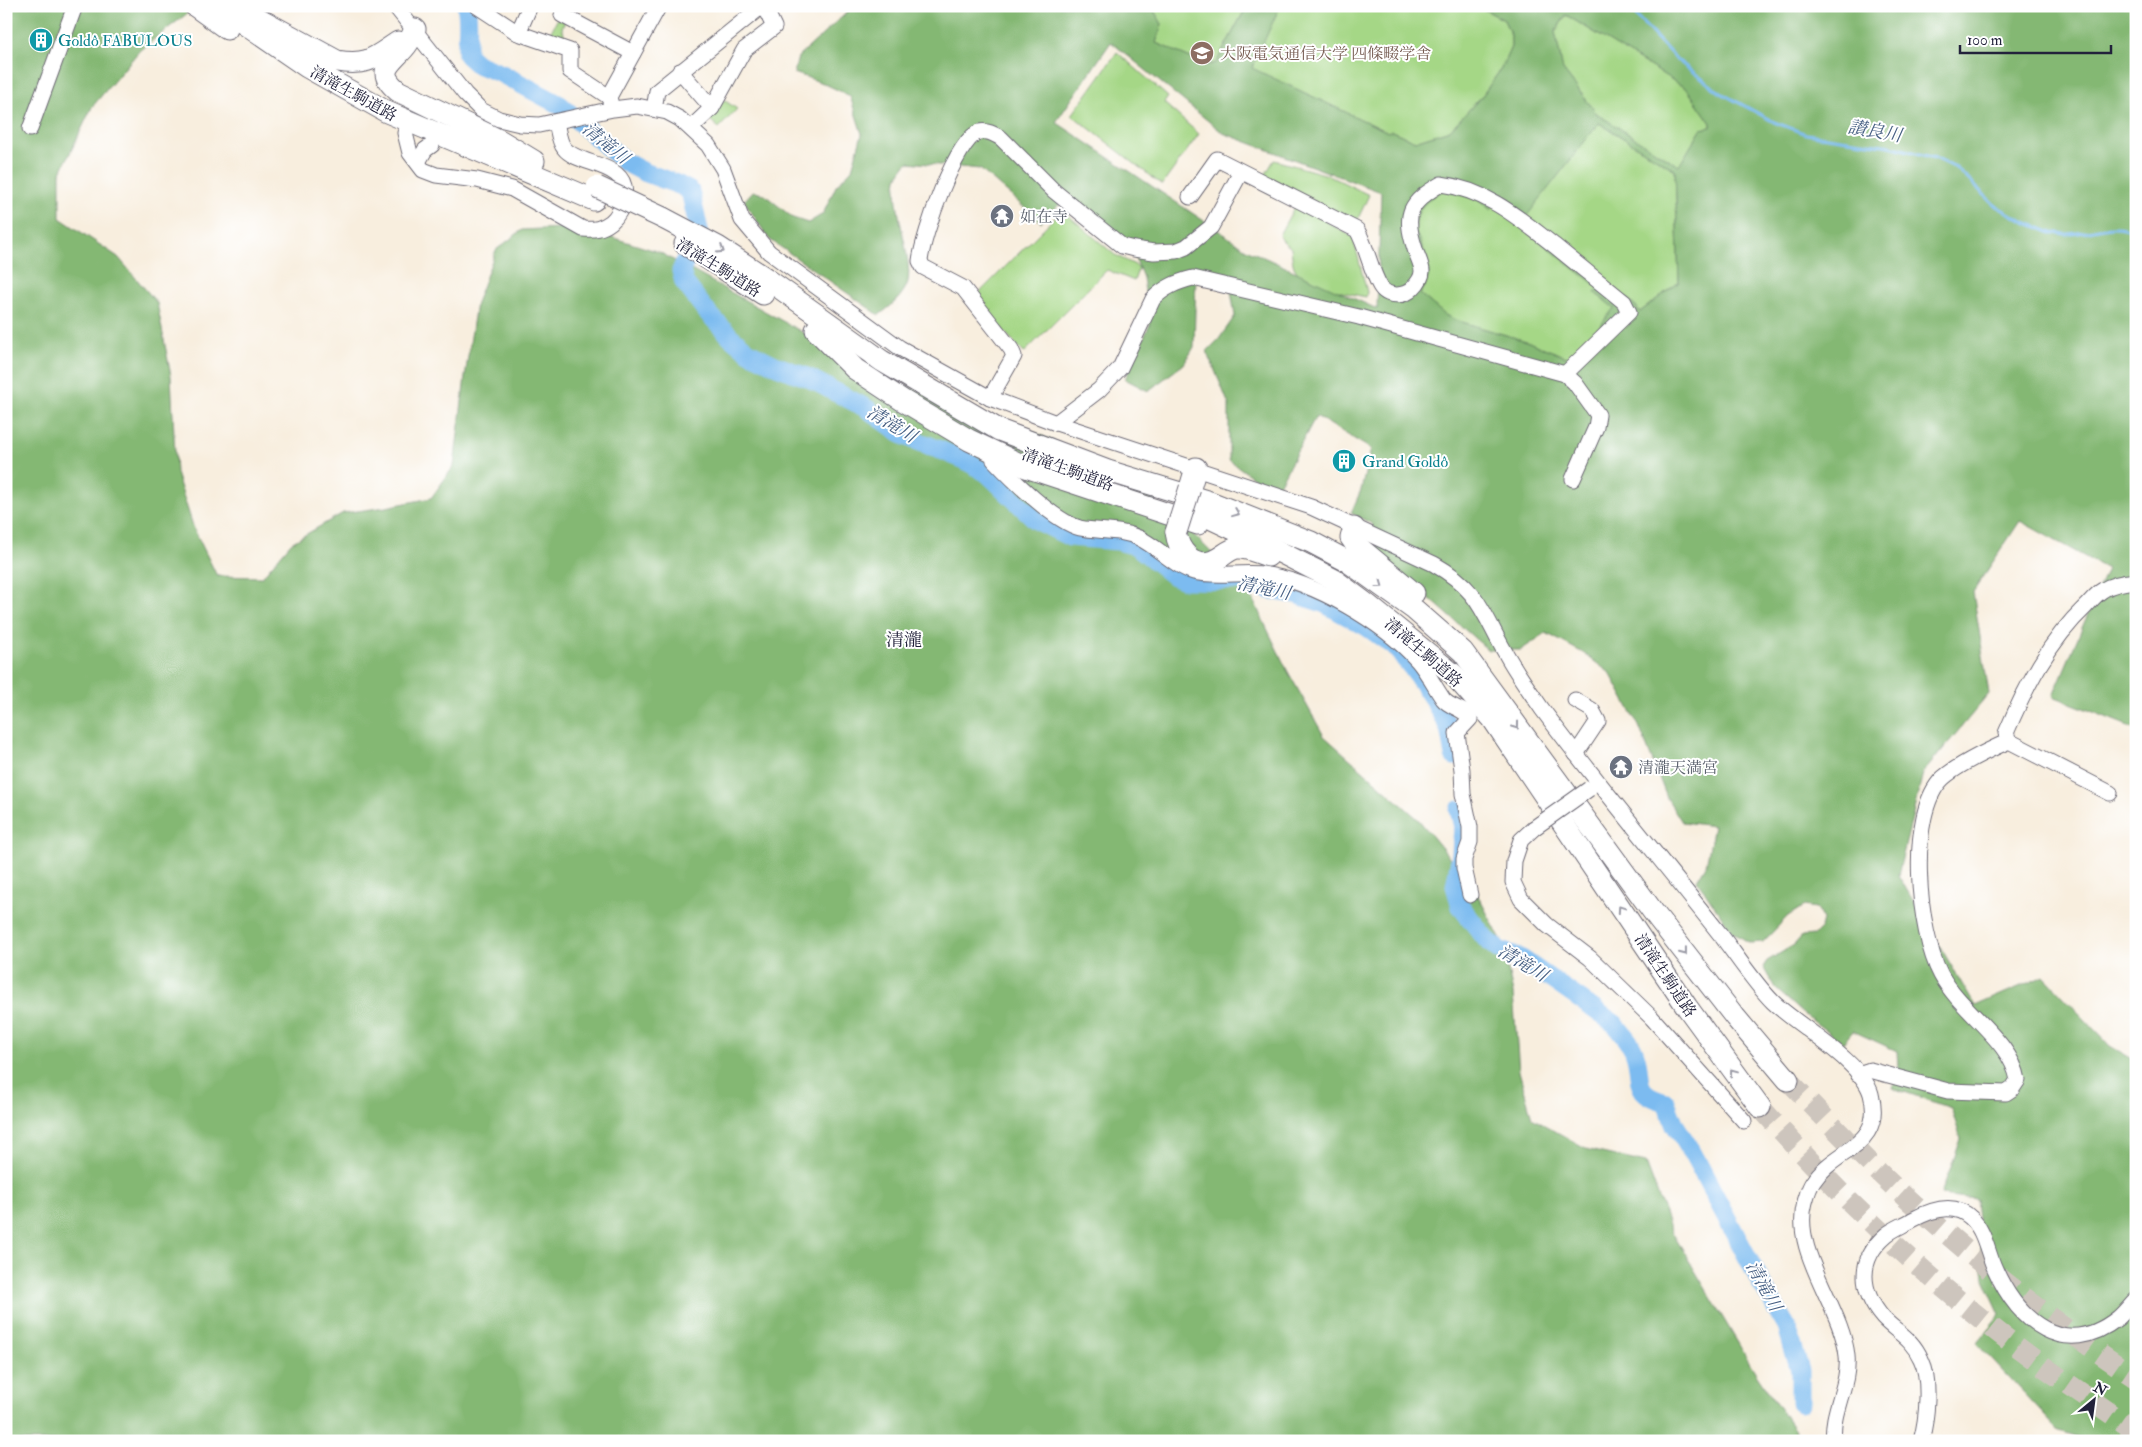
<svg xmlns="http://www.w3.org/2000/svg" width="2142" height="1447" font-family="'IM FELL Double Pica','Noto Serif JP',serif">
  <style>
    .green { fill: #a5d786; stroke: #647c60 }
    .forest { fill: #84b873; stroke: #536d57; fill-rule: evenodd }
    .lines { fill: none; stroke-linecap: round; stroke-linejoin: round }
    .stream { stroke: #7cbbf0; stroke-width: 3 }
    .river { stroke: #7cbbf0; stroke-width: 19 }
    .highway-tunnel { stroke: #cdc5bd; stroke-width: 21; stroke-dasharray: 21 11; stroke-linecap: butt }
    .minor-casing { stroke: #6d6974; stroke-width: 17 }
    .highway-casing { stroke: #6d6974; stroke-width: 23 }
    .minor { stroke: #fff; stroke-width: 15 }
    .highway { stroke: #fff; stroke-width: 21 }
    .minor-bridge-casing { stroke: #6d6974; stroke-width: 17; stroke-linecap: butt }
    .highway-bridge-casing { stroke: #6d6974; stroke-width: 23; stroke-linecap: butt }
    .minor-bridge { stroke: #fff; stroke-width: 15 }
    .highway-bridge { stroke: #fff; stroke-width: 21 }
    .oneway { stroke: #9c9ca7 }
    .labels { text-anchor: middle; stroke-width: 4; stroke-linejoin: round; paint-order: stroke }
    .culture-label { font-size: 16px; fill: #0d838f; stroke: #fff; text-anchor: start }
    .education-label { font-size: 16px; fill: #785e54; stroke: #fff; text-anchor: start }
    .street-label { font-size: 16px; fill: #22223b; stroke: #fff }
    .worship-label { font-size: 16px; fill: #5b616d; stroke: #fff; text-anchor: start }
    .water-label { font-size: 18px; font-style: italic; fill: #465f83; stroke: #fff }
    .neighbourhood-label { font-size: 18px; fill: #22223b; stroke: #fff }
  </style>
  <rect width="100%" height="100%" fill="#fff"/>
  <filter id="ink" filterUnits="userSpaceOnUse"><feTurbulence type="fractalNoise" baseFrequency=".02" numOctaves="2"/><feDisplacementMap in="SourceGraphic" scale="10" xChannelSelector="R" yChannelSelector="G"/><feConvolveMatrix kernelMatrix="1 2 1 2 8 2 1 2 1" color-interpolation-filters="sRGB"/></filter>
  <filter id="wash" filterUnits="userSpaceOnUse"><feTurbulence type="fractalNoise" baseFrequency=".0096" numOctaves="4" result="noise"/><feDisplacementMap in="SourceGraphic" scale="20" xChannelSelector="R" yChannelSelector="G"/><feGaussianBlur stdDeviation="1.12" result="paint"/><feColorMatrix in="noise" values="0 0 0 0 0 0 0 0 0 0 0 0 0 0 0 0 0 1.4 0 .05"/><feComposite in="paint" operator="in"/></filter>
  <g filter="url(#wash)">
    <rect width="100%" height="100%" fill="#f8eede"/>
    <g class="green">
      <path d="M1151 6H1247L1216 63 1207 65 1156 43 1162 24Z"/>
      <path d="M1280 6H1478L1504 20 1511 36V47L1501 69 1482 96 1450 130 1415 141 1392 131 1388 132 1251 68Z"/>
      <path d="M1566 15 1687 89 1711 123V127L1701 129 1679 167 1597 114 1563 70 1555 32Z"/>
      <path d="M558 18 565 22 562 27 567 43 547 39Z"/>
      <path d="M1117 52 1168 97 1164 103 1199 134 1162 185 1072 115Z"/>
      <path d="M724 100 737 109 719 128 709 119Z"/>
      <path d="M1599 123 1675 170 1679 282 1640 312 1635 305 1525 217Z"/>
      <path d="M1274 160 1328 175 1369 195 1356 223 1264 177Z"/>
      <path d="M1445 190 1494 205 1600 288 1596 294 1615 308 1585 345 1577 361 1526 341 1455 320 1445 315 1420 294 1426 285C1419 251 1399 205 1445 190Z"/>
      <path d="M1296 204 1353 237 1367 292 1366 297C1347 293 1302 286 1294 267 1292 262 1292 254 1291 248L1282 240 1279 235Z"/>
      <path d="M1062 210 1115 255 1139 267 1134 281 1107 270 1024 353 977 302V295Z"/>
    </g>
    <g class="forest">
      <path d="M6 6H197L140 50 92 107 60 174V218L118 257 157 303 171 376 176 473 194 529 217 576 262 577 291 543 343 513 386 507 431 498 454 466 465 377 476 303 496 250 522 230 579 227 659 252 811 337 959 411 1021 426 1127 476 1190 531 1248 589 1287 670 1324 736 1418 819 1473 886 1502 942 1513 993 1519 1071 1532 1118 1589 1150 1646 1163 1672 1232 1757 1375 1802 1441H6Z"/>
      <path d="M854 6H1151L1162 24 1156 43 1207 65 1216 63 1247 6H1280L1252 68 1388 132 1392 131 1415 141 1450 130 1482 96 1501 69 1511 47V35L1504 20 1478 6H2136V729L2053 696 2107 569 2020 521 1973 592 1989 694 1923 773 1898 875 1975 1006 2044 976 2110 1046 2136 1061V1441H2090L2059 1431 1976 1343 2000 1314 1984 1279 1976 1199 1941 1195 1961 1139 1951 1108 1893 1088 1898 1068 1897 1051 1853 1031 1843 1043 1805 1015 1775 988 1763 967 1767 961 1794 945 1802 936 1814 935 1821 928 1823 920 1816 908 1804 906 1788 916 1763 942 1750 943 1732 932 1697 880 1706 865 1714 826 1682 822 1667 798 1639 726 1610 673 1583 653 1546 633 1521 650H1488L1378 553 1372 524 1351 513 1361 490 1371 449 1316 416 1277 489 1255 479 1229 460V405L1207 351 1219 339 1235 316 1229 279 1196 274 1194 347 1184 364 1148 391 1125 379 1150 324 1143 278 1130 244 1068 196 1041 222 980 169 908 162C904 167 899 173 897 179 891 209 917 267 906 287 900 299 890 307 879 315L769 239 744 201 753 191 765 195 793 218 808 223 823 214 836 186 852 169 862 134 850 96 823 83 794 73 798 57ZM1566 15 1687 89 1711 123V127L1701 129 1679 166 1597 114 1563 70 1555 32ZM1111 42 1223 133 1381 192 1377 309 1246 249 1056 122ZM1599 123 1675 170 1679 282 1640 312 1635 305 1526 217ZM1445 190 1479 200 1491 210 1494 205 1599 288 1595 293 1614 308 1585 345 1577 361 1526 341 1455 320 1445 315 1420 294C1433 276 1430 263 1421 244 1419 240 1416 234 1415 230 1411 213 1430 195 1445 190Z"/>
    </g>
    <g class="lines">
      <path class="stream" d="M1627 6 1677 60 1721 93 1774 122 1806 134 1890 146 1935 158 1956 168 1996 206 2025 222 2054 234C2059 231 2063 235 2069 234 2094 233 2110 220 2136 232"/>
      <g class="river">
        <path d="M466 6C470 22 466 39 467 55L477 64 502 74 560 105 625 162 644 172 679 185 690 191 699 230 681 271 684 282 707 312 731 337 749 352 777 366 809 378 866 408 905 436 965 460 987 473 1036 520 1070 537 1118 541 1137 546 1174 576 1184 580 1246 581 1270 590 1295 594 1323 603 1367 627 1394 646 1413 669 1433 699 1449 728 1454 756"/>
        <path d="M1459 810 1463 827 1461 854 1455 886 1461 907 1486 939 1499 950 1522 959 1615 1024C1622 1033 1632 1043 1635 1054 1644 1081 1630 1092 1666 1102L1675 1125 1693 1154 1761 1283 1787 1327 1800 1371V1403"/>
      </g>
    </g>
  </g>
  <g filter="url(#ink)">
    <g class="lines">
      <g class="highway-tunnel">
        <path d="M1788 1080C1829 1122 1870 1166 1914 1205 1983 1267 2059 1327 2136 1378"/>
        <path d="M1760 1107C1827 1182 1900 1254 1979 1317 2029 1358 2083 1394 2136 1431"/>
      </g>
      <g class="minor-casing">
        <g id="minor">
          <path d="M395 6 465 94 481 110 499 119 520 124 539 125 613 109 637 106 667 112 680 119 708 145 723 169 742 220 769 252 900 348 990 398 1056 423 1311 507 1434 564C1482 591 1483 616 1509 659 1519 676 1531 693 1542 709 1599 786 1661 859 1720 934 1736 955 1755 984 1773 1002 1798 1026 1862 1062 1871 1094 1885 1147 1835 1148 1813 1182 1809 1187 1807 1195 1805 1202 1791 1252 1842 1306 1847 1356 1850 1385 1830 1412 1834 1441"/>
          <path d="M477 6 518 33 530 6"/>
          <path d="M566 6 562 15 633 53"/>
          <path d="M518 33 570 51V71L609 97"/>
          <path d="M680 71 712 108"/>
          <path d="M611 105 609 97 659 6"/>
          <path d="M654 109 657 91 762 6"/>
          <path d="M691 128 712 108 744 50 774 27 764 6"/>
          <path d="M30 129 75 6"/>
          <path d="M405 133 410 153 423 170 436 175 477 180 512 189 583 229C594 230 602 229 611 222 618 216 622 207 624 198 631 161 578 167 564 148 559 142 558 130 556 122"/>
          <path d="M418 162 425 150 432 145"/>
          <path d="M1190 197 1217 159 1357 230C1367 247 1370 269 1380 286 1387 298 1405 297 1413 288 1417 284 1422 277 1422 271 1422 265 1417 256 1415 249 1403 213 1410 202 1441 184 1487 190 1520 219 1555 246 1578 265 1601 283 1624 302L1629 312 1565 374"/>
          <path d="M990 398 1014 356 1011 349 963 288 923 267 920 261C923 236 955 140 979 132 987 130 994 134 1001 138L1054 191 1122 246 1134 249 1154 252 1176 251 1186 247 1211 227 1241 172"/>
          <path d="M1056 423 1099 390 1120 368 1153 299C1165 287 1177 282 1193 278L1359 317 1565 374 1575 383 1598 415 1596 427 1573 479"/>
          <path d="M998 454 994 460C1012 479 1055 522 1080 528 1100 532 1120 529 1139 538 1158 547 1174 566 1194 572 1211 577 1242 572 1262 574 1314 581 1383 622 1418 661 1428 673 1434 686 1443 699 1450 708 1465 708 1470 719L1457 733 1462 770 1463 794 1470 827V842L1464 859V868L1470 895"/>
          <path d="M1575 700 1592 710 1598 721 1576 754"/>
          <path d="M2110 793 2009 741 2006 733C2026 686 2049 641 2086 606 2091 601 2096 594 2103 590 2112 584 2125 582 2136 581"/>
          <path d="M1534 828 1521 840 1514 861 1513 882 1521 899 1547 925 1590 958 1652 1018 1744 1121"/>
          <path d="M1858 1074 1870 1070 1948 1091 2006 1093 2012 1089 2018 1080C2011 1040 1961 1012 1941 975 1918 933 1906 813 1943 778 1958 765 1991 749 2009 741"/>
          <path d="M1921 1441C1927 1419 1931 1379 1921 1359 1911 1337 1897 1333 1883 1318 1860 1291 1857 1260 1886 1235 1893 1229 1904 1225 1912 1220 1930 1210 1954 1201 1971 1218 1985 1231 1987 1252 1995 1269 2018 1321 2064 1361 2118 1318 2124 1313 2130 1305 2136 1299"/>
        </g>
      </g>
      <g class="highway-casing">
        <g id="highway">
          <path d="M195 6 227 29"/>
          <path d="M218 6 307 67 387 112 594 200"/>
          <path d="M245 11 337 61C368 66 374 58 398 42"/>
          <path d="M415 29C412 35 410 42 405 47 391 64 374 71 398 91L501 141 534 161"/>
          <path d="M663 218 718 247 767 279 882 361 999 430 1108 471 1210 502 1311 542 1347 561 1415 610 1463 652 1654 913 1735 1017 1788 1080"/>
          <path d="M685 244 763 294"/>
          <path d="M816 330 855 369 902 400 969 440 1026 467 1198 524"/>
          <path d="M1190 488 1196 468"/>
          <path d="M1190 511 1208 517 1246 535 1333 579 1369 606 1453 674 1492 718 1687 1007 1760 1107"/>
          <path d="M1354 528 1351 538 1356 545 1414 593"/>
          <path d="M1176 532C1178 550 1193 569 1213 561 1223 557 1227 550 1237 548 1247 547 1258 553 1268 556"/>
        </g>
      </g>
      <use href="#minor" class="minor"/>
      <use href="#highway" class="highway"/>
      <g class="minor-bridge-casing">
        <path id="minor-bridge" d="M1534 828 1589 789"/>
      </g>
      <g class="highway-bridge-casing">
        <g id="highway-bridge">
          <path d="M597 187 663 218"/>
          <path d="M1176 532 1190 488"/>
        </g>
      </g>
      <use href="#minor-bridge" class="minor-bridge"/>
      <use href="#highway-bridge" class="highway-bridge"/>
    </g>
    <defs><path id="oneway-chevron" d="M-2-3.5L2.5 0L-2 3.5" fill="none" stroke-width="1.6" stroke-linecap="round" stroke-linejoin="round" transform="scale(1.25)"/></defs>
    <g class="oneway">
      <use href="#oneway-chevron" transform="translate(721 250) rotate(32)"/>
      <use href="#oneway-chevron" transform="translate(1236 513) rotate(22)"/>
      <use href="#oneway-chevron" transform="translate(1380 585) rotate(36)"/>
      <use href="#oneway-chevron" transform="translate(1516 726) rotate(54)"/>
      <use href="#oneway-chevron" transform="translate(1621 909) rotate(-124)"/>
      <use href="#oneway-chevron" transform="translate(1684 952) rotate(52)"/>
      <use href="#oneway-chevron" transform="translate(1733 1072) rotate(-127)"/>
    </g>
  </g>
  <defs>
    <g id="building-disc" transform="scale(1.25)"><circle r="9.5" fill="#0f9aa8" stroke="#fff"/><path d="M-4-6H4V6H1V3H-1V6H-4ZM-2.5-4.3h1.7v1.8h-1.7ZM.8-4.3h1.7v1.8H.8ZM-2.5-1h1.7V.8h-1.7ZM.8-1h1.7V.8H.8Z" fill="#fff"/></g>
    <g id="university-disc" transform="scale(1.25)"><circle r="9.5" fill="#8d6e63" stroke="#fff"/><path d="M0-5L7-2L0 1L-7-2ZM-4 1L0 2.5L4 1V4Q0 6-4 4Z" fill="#fff"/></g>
    <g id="temple-disc" transform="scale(1.25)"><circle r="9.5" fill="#6b7280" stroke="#fff"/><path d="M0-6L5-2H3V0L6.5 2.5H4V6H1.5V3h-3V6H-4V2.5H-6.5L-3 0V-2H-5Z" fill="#fff"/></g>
  </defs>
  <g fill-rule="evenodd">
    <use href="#building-disc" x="41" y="40"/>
    <use href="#university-disc" x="1202" y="53"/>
    <use href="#temple-disc" x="1002" y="216"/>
    <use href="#building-disc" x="1344" y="461"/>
    <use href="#temple-disc" x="1621" y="767"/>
  </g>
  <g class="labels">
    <g class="culture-label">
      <text x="58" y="46">Goldô FABULOUS</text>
      <text x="1362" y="467">Grand Goldô</text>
    </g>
    <g class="education-label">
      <text x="1220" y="59">大阪電気通信大学 四條畷学舎</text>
    </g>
    <g class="street-label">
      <text transform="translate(354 93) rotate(29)" y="6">清滝生駒道路</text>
      <text transform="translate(719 267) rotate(32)" y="6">清滝生駒道路</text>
      <text transform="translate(1068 469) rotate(20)" y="6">清滝生駒道路</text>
      <text transform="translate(1424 652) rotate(41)" y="6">清滝生駒道路</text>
      <text transform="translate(1666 975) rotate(56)" y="6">清滝生駒道路</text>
    </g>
    <g class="worship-label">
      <text x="1020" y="222">如在寺</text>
      <text x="1638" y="773">清瀧天満宮</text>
    </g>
    <g class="water-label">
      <text transform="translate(1875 131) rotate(10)" y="6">讃良川</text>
      <text transform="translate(606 143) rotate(39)" y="6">清滝川</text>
      <text transform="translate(892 424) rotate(31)" y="6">清滝川</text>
      <text transform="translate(1264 588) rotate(12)" y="6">清滝川</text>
      <text transform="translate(1523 963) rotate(31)" y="6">清滝川</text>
      <text transform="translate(1764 1286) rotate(61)" y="6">清滝川</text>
    </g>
    <g class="neighbourhood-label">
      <text x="904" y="646">清瀧</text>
    </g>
  </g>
  <rect width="2142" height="1447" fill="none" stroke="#fff" stroke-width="25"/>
  <g transform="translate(2094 1400) rotate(29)" stroke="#ffffff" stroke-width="4" paint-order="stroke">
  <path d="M0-4L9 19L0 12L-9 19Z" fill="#22223b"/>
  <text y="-8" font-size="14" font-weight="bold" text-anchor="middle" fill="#22223b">N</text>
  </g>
  <path d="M1960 45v8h151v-8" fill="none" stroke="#22223b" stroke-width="2.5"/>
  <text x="1967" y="45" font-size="15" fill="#22223b" stroke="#ffffff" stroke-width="4" paint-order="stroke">100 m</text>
</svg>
